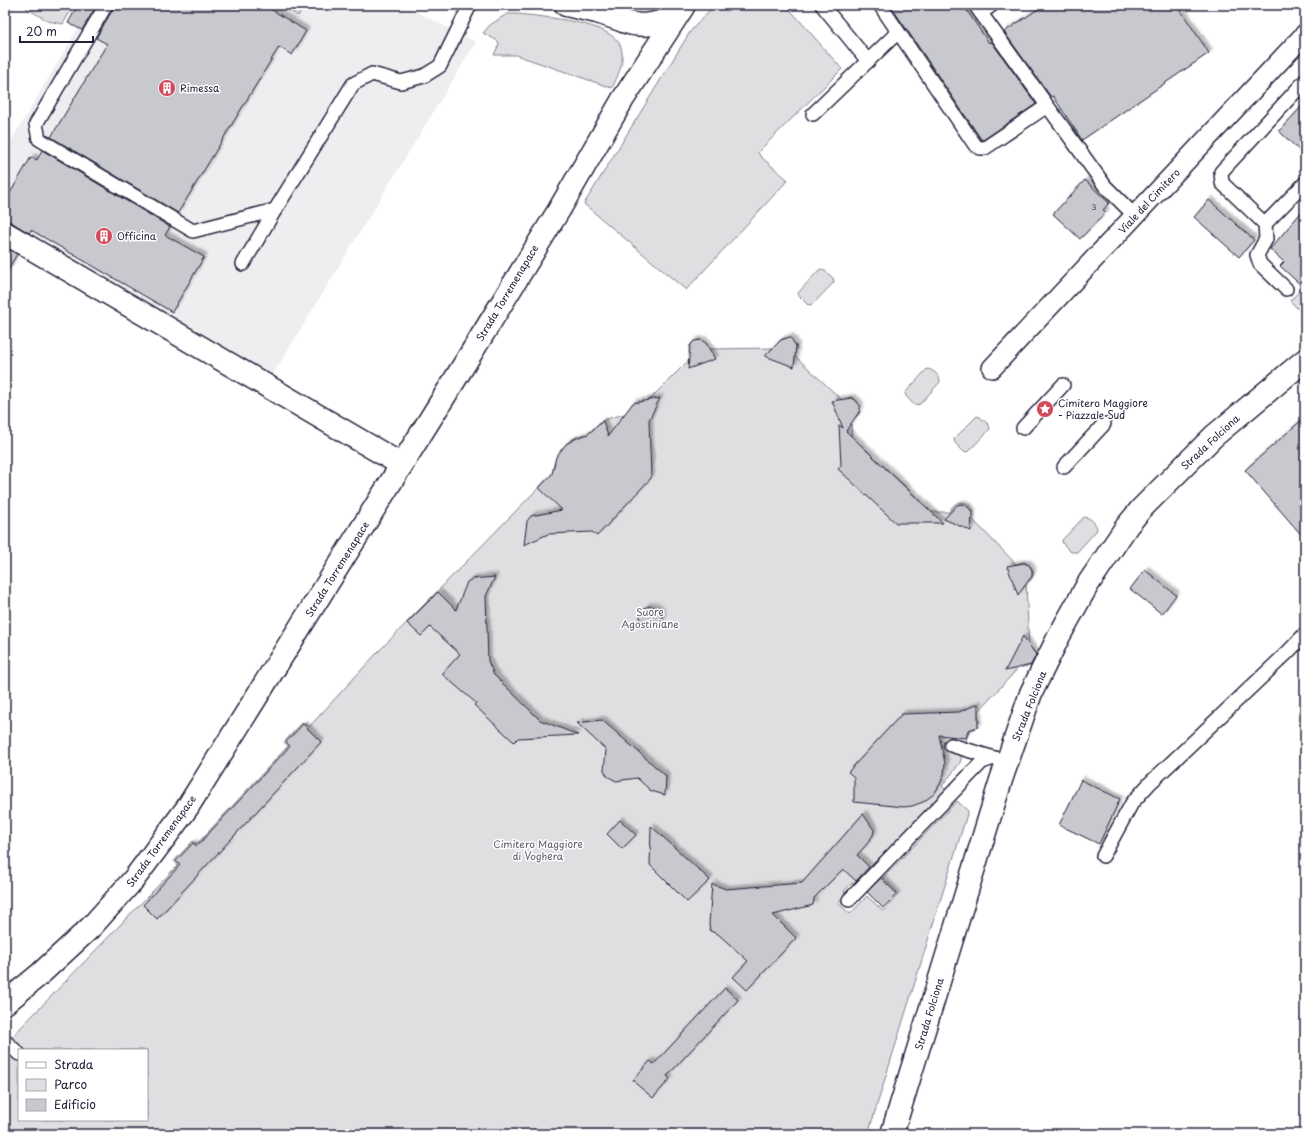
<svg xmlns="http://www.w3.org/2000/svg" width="1310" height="1139" font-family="'Playpen Sans',sans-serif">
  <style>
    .built { fill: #eeeef1 }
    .green { fill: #dfdfe2; stroke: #80808e; fill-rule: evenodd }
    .building { fill: #c8c8cf; stroke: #22223b; filter: url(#shadow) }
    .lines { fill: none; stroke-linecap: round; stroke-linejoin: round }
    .service-casing { stroke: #22223b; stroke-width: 16 }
    .pedestrian-casing { stroke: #22223b; stroke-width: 22 }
    .minor-casing { stroke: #22223b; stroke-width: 25 }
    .tertiary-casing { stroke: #22223b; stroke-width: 25 }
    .service { stroke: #fff; stroke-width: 13 }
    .pedestrian { stroke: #fff; stroke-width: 19 }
    .minor { stroke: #fff; stroke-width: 22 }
    .tertiary { stroke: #fff; stroke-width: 22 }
    .labels { text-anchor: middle; stroke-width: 3; stroke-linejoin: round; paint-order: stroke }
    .number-label { font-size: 8px; fill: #4c4c60 }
    .poi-label { font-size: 10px; fill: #22223b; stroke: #fff; text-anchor: start }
    .street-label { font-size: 10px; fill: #22223b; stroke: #fff }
    .park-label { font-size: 10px; fill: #5b5b6d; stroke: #fff }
  </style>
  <defs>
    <filter id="shadow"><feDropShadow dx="3.5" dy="-3.5" stdDeviation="1" flood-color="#0004"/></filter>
  </defs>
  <rect width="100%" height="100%" fill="#fff"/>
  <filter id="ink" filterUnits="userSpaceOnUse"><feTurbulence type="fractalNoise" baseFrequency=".025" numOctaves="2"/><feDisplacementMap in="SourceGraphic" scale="8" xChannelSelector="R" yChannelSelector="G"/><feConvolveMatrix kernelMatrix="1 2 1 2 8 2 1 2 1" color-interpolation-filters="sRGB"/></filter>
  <g filter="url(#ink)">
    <path class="built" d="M92 5H403L476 42 272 376 5 220V151Z"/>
    <g class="green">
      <path d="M21 5H74L63 24 48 21Z"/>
      <path d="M280 5H305L298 16Z"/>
      <path d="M714 5H786L842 69 758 152 760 156 788 180 686 290 584 204 690 32Z"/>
      <path d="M507 14H518C541 17 612 21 621 47 625 61 618 76 612 88L516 55H494L499 44 498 41 483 33 490 25Z"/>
      <path d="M823 269 833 278 834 282 813 304 808 305 799 296 798 293 819 270Z"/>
      <path d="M1305 285V316L1290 301Z"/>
      <path d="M787 338C795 341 799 347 794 355L842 400 851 397C862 402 865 415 851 419L852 452 860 444 923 503 915 512H950C954 495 979 502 973 520L1016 564 1024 562C1034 566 1038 577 1026 583L1029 647C1037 651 1038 658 1033 665L1026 667 1021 665 977 713C981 721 979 728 969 731L960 763 942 786 946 790 855 885 852 883 844 891 846 894 838 903 850 914 867 896 883 911 899 894 883 878 957 801 968 811 868 1134H5V1044L178 865 174 861 193 841 197 844 288 746 284 742 303 722 309 727 377 653 552 474 556 457 566 444 576 437 588 434 603 420 628 413C631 402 635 400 645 404L691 358C683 342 701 332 710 349L776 348C778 341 780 339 787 338ZM19 1050H147V1120H19Z"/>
      <path d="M927 369C933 369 941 377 940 382L920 404 914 405 906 396 905 393Z"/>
      <path d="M977 416 980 417 989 425 990 429 969 451 964 452 955 443 954 439Z"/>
      <path d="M1084 517C1090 517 1097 524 1097 530L1077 552H1071L1063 544 1062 540Z"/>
    </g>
    <g class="building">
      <path d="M78 5H97L82 30 68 23Z"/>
      <path d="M114 5H264L306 31 292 55 279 47 178 213 51 137 107 44 96 38 113 9Z"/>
      <path d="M890 5H963L989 43 991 41 1036 104 983 140 981 139Z"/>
      <path d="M1044 5H1177L1209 53 1082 140 1053 96 1051 97 1004 32Z"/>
      <path d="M1305 103V156L1279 131Z"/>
      <path d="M42 150 170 227 165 235 204 257 172 312 31 230 29 233 11 222 5 221V202L31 157 37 160Z"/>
      <path d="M1085 180 1109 203 1103 210 1106 212 1080 239 1053 214Z"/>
      <path d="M1209 200 1254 240 1239 257 1194 217Z"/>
      <path d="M1305 208V289L1280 266 1284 262 1270 249Z"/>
      <path d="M5 247 17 254 5 275Z"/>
      <path d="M790 337 796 346 794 367 765 356 781 340Z"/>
      <path d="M701 340 706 343 715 359 688 369 690 346 694 341Z"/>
      <path d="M660 398 649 420 651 478 597 536 592 532 548 534 524 545 527 521 531 516 562 510 539 488 552 474 556 457 566 444 577 438 588 434 603 421 608 436 633 403Z"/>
      <path d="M851 398 856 401 860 406 859 412 846 431 943 523H896L838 469 841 465 839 425 843 428 832 401Z"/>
      <path d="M1305 417V539L1245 470Z"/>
      <path d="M963 504 968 507 972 512 971 531 944 519 957 505Z"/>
      <path d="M1024 563 1029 565 1032 570V576L1018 595 1007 566Z"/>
      <path d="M1145 570 1176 595 1162 614 1130 589Z"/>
      <path d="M495 577 486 596 488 661 494 675 540 720 578 735 518 738 514 742 474 705 476 703 442 674 460 654 430 627 421 636 407 623 438 592 456 610 467 582 472 579Z"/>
      <circle cx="651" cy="617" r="11"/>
      <path d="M1023 636 1036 655 1031 665 1005 671Z"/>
      <path d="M978 704V727L968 730 966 738 939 735 945 763 944 774 940 784 934 794 923 802 912 806 904 807 854 802V777L848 772 902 714 959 712Z"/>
      <path d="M602 720 666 776 665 795 651 791 637 778 616 781 607 776 604 770 606 750 577 723Z"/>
      <path d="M303 724 321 742 157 919 143 905 180 865 176 861 193 843 197 846 290 746 286 742Z"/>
      <path d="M1081 780 1120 799 1099 844 1059 825Z"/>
      <path d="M863 814 874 830 873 835 867 844 857 855 869 867 856 881 843 869 814 898 813 905 773 915 796 938 747 990 733 977 748 961 718 934 710 931 709 924 712 884 726 889 802 883Z"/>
      <path d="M620 820 636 835 622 849 607 834Z"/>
      <path d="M651 826 710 880 687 902 650 865Z"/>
      <path d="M881 878 897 894 883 908 867 892Z"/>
      <path d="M725 988 738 1000 667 1076 670 1079 653 1098 635 1083 636 1082 633 1080 650 1061 654 1064Z"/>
    </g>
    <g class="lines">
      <g class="service-casing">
        <g id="service">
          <path d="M106 5 36 124 39 139 193 231 275 210"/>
          <path d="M822 5 868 61"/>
          <path d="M880 5 975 145 980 148H985L1047 106"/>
          <path d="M975 5 1105 186 1135 216"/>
          <path d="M981 13 992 5"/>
          <path d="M813 114 898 32"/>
          <path d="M1265 224 1305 183"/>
          <path d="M243 264 275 210 353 84 372 74 401 82 424 76 440 66 470 5"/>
          <path d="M1286 289 1260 264 1257 255 1266 239 1265 224 1222 183 1221 172 1305 81"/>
          <path d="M1023 428 1063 385"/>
          <path d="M1064 467 1104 424"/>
          <path d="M951 745 994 758"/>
          <path d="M1103 856 1132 803 1150 783 1288 652 1305 634"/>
          <path d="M849 900 982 762 994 758 1007 761"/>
          <path d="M5 1041 19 1054"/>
        </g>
      </g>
      <g class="pedestrian-casing">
        <path id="pedestrian" d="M992 368 1305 34"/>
      </g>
      <g class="minor-casing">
        <g id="minor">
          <path d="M5 233 402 465"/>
          <path d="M892 1134 1001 780 1031 693 1059 636 1088 584 1127 526 1142 508 1214 436 1305 360"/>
        </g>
      </g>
      <g class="tertiary-casing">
        <g id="tertiary">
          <path d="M566 5 597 12 618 19"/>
          <path d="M604 5C621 30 656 30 678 12"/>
          <path d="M5 1003 39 975 91 927 134 879 187 808 454 381 559 210 623 99 683 7"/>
        </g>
      </g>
      <use href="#service" class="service"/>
      <use href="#pedestrian" class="pedestrian"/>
      <use href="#minor" class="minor"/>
      <use href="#tertiary" class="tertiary"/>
    </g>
  </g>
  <defs>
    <g id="building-disc" transform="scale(0.9)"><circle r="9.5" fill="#d1495b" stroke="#fff"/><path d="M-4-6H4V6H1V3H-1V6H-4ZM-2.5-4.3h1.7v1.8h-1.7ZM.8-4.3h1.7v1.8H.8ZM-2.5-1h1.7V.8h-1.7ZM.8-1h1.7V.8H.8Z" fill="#fff"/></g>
    <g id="sight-disc" transform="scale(0.9)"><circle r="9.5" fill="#d1495b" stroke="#fff"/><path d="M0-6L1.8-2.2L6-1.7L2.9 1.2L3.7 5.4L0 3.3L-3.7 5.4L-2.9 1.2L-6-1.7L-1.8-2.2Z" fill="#fff"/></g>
  </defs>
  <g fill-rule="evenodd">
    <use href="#building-disc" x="167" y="88"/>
    <use href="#building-disc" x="104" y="236"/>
    <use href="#sight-disc" x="1045" y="409"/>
  </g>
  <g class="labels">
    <g class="number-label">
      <text x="1094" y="210">3</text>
    </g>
    <g class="poi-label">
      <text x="180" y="92">Rimessa</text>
      <text x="117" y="240">Officina</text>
      <text x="1058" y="407">Cimitero Maggiore<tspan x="1058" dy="12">- Piazzale Sud</tspan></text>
    </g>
    <g class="street-label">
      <text transform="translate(1149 201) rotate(-47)" y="4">Viale del Cimitero</text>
      <text transform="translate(507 293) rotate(-59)" y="4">Strada Torremenapace</text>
      <text transform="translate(1210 442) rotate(-43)" y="4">Strada Folciona</text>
      <text transform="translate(337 569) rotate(-58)" y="4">Strada Torremenapace</text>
      <text transform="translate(1029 706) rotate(-68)" y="4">Strada Folciona</text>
      <text transform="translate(161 841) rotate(-54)" y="4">Strada Torremenapace</text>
      <text transform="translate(929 1014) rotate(-73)" y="4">Strada Folciona</text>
    </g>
    <g class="park-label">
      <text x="650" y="616">Suore<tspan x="650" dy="12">Agostiniane</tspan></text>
      <text x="538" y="848">Cimitero Maggiore<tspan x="538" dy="12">di Voghera</tspan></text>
    </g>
  </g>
  <rect width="1310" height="1139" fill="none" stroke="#fff" stroke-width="20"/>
  <rect x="10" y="10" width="1290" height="1119" fill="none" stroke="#22223b" stroke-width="1.5" filter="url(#ink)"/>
  <rect x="18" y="1049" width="130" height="72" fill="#ffffff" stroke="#a7a7b1"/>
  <rect x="26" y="1062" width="20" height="6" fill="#ffffff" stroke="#a7a7b1"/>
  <text x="54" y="1069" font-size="12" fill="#22223b">Strada</text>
  <rect x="26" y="1079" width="20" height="12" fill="#dfdfe2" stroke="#a7a7b1"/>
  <text x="54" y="1089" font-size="12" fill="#22223b">Parco</text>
  <rect x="26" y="1099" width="20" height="12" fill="#c8c8cf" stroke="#a7a7b1"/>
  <text x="54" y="1109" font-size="12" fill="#22223b">Edificio</text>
  <path d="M20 36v6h73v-6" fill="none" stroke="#22223b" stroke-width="2"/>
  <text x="26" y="36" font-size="12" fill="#22223b" stroke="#ffffff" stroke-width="3" paint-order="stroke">20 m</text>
</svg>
